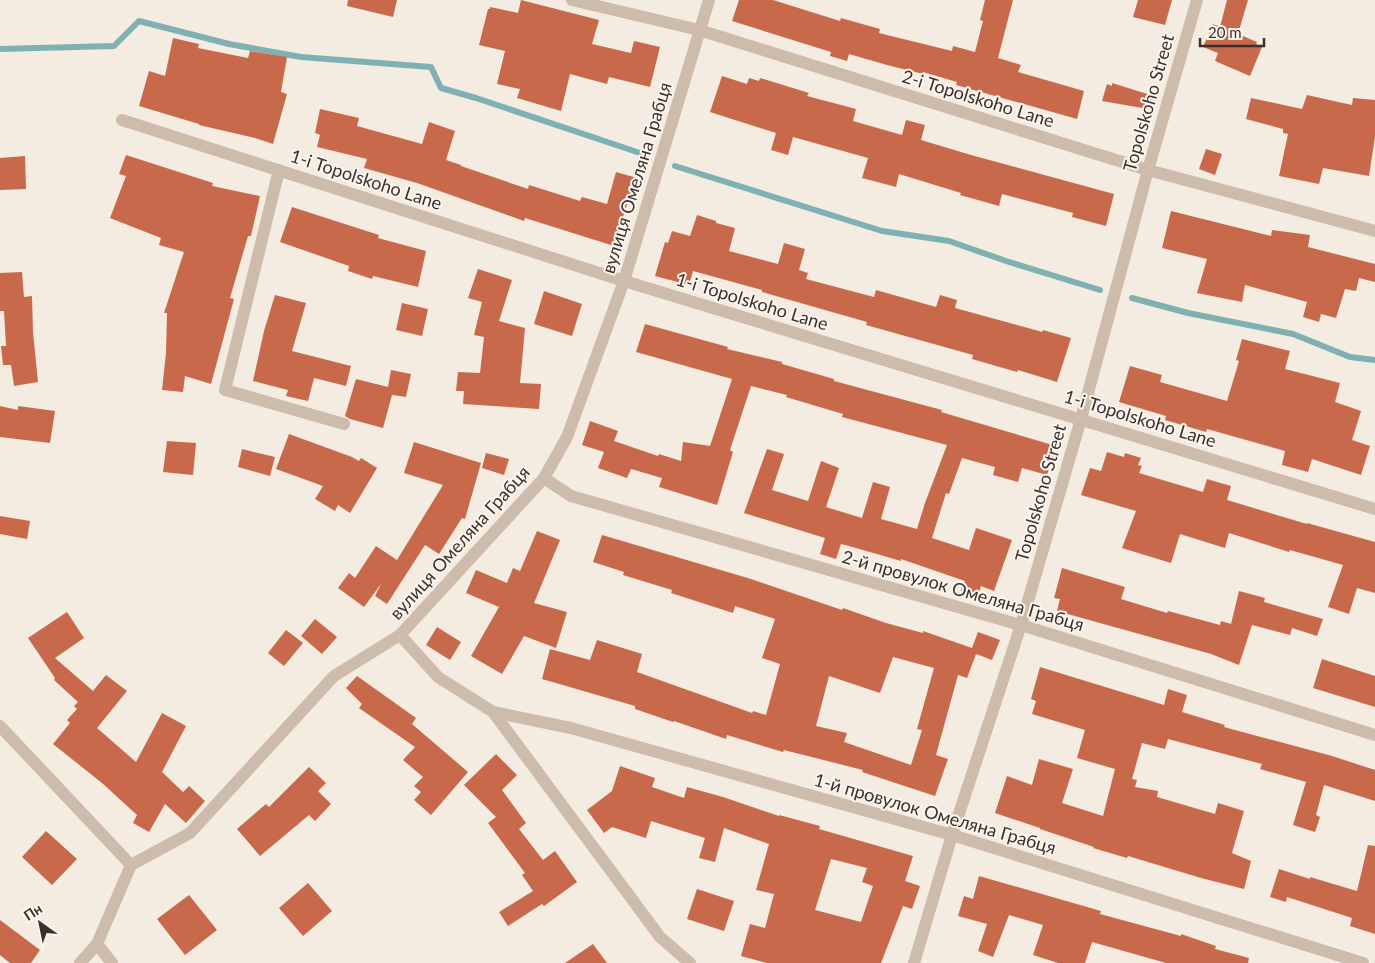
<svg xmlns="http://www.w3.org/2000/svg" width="1375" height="963" font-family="Lato,sans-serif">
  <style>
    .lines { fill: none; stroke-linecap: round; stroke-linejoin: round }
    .stream { stroke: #7fb0b2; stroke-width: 6 }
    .building { fill: #c8694b; fill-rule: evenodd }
    .minor { stroke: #cdbbac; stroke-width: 12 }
    .labels { text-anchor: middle; stroke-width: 4; stroke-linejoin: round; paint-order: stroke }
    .street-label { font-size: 18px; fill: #3b302b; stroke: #fbf5ee }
  </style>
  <rect width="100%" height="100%" fill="#f4ebe1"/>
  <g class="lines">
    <g class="stream">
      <path d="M0 49 114 46 139 21 229 44 301 57 431 67 441 88 476 98 643 154"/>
      <path d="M675 166 882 231 949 241 1006 261 1100 290"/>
      <path d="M1132 298 1188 313 1293 334 1350 357 1375 360"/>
    </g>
  </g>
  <g class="building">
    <path d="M348 0H397L393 17 347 6Z"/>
    <path d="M521 0 599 20 592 44 631 53 634 41 660 47 650 87 609 77 607 84 570 74 561 111 517 98 520 89 497 84 505 51 479 45 488 9H490V7L518 13Z"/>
    <path d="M739 0H773L840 21 841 18 880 29 879 33 952 51 953 46 975 52 983 21 980 20 985 0H1013L998 58 1021 65 1018 72 1084 91 1077 119 956 85 957 82 923 72V74L887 65 849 54 847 61 830 56 831 52 732 21Z"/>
    <path d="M1138 0H1172L1165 25 1133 17Z"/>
    <path d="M1227 0H1248L1238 34 1257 42 1256 44 1262 47 1250 76 1215 61 1218 53 1203 47 1213 24 1220 27Z"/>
    <path d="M173 38 199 44 198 48 248 58 250 51 287 57 281 92 287 94 273 144 255 138 199 125V124L139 106 149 71 165 76Z"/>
    <path d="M722 76 747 84 749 78 759 81 760 78 809 93 807 96 856 109 853 121 902 135 906 120 925 125 921 140 971 155 1114 194 1106 226 1072 217 1073 213 1002 194 999 206 960 195 961 193 899 174 896 187 862 178 868 158 793 137 788 155 771 150 776 133 710 112Z"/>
    <path d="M1112 83 1157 97 1154 110 1102 101 1107 84 1112 86Z"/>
    <path d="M1307 95 1352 105 1353 98 1375 100V137L1369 176 1323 168 1319 184 1279 176 1288 134 1283 133V129L1246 119 1251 98 1302 109Z"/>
    <path d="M320 109 359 118 357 126 422 144 429 122 455 131 446 160 461 165V166L528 189 529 185 580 201 582 197 607 204 616 172 637 178 630 201H628L614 246 525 218 524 221 417 183 364 168 367 159 317 147 320 135 315 133Z"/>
    <path d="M1206 149 1222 154 1215 175 1199 169Z"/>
    <path d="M126 155 213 183 212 186 260 196 251 236H248L230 298 234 299 211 384 185 376 183 392 162 390 166 353 167 313H164L184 252 159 245 161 238 110 218 126 176 119 174Z"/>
    <path d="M25 156 26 189 0 190V158Z"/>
    <path d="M292 207 379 235 378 238 426 251 418 287 373 276 372 279 348 271 349 266 280 242Z"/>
    <path d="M1171 211 1271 236 1272 230 1310 235 1308 247 1375 264V282L1359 278 1356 291 1345 289 1336 318 1321 314 1319 322 1303 317 1307 302 1245 285 1242 302 1197 293 1207 259 1162 248Z"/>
    <path d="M697 215 716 221V223L735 228 729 251 778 264 784 243 805 249 799 270 808 273 806 279 874 297 876 290 936 307 940 295 957 300 955 308 1039 331 1042 332 1043 330 1071 338 1057 382 1018 370 1017 372 972 359 973 355 866 325 867 322 762 292V290L693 271 689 285 655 276 665 242 668 243 672 231 690 236Z"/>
    <path d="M478 269 512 280 499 321 525 328 520 383 541 384 539 409 463 404 464 391H456L458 372 480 373 484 337 474 335 482 302 468 298Z"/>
    <path d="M22 272 24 297 32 296 33 332 38 382 14 386 11 365H3L1 346H6L4 311H0V273Z"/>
    <path d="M544 291 582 304 572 336 534 324Z"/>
    <path d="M275 295 306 303 292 351 351 366 346 386 314 378 308 401 286 396 288 390 253 381 264 331Z"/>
    <path d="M402 303 428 309 422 336 396 330Z"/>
    <path d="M645 324 728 347 727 349 782 362V364L834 379V381L942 410 941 412 1056 446 1047 475 1022 468 1018 482 993 475 995 467 962 458 949 494 946 493 932 538 969 550 976 528 1012 540 994 591 981 586 978 596 961 590 965 581 901 559V561L849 546 841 544 836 559 820 554 825 538 744 513 767 449 784 454 772 490 808 501 821 461 839 468 826 507 862 518 873 482 890 487 881 519 917 529 925 503 947 445 842 417 843 414 786 397 787 395 751 386 730 450 733 452 717 505 659 487 662 478 631 469 627 478 598 468 604 452 582 445 590 421 618 431 614 441 658 456 659 454 681 461 683 442 710 446 732 379 636 352Z"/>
    <path d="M1242 339 1290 351 1285 369 1340 383 1335 402 1361 411 1352 440 1370 446 1361 475 1312 459 1308 472 1282 465 1285 451 1207 429 1206 432 1165 420 1166 416 1119 402 1130 366 1162 375 1160 382 1227 401 1239 361 1236 360Z"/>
    <path d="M391 370 411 374 406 397 392 395 383 428 350 419 345 416 356 379 388 387Z"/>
    <path d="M0 406 18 410V406L55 411 50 443 0 437Z"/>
    <path d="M289 434 352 457 359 461 361 458 377 468 350 513 338 505 335 511 315 499 323 486 276 469Z"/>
    <path d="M167 441 196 443 193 475 163 472Z"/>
    <path d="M414 442 481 463 465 519 462 518 439 554 425 545 387 604 375 596 381 584 364 607 338 588 349 573 355 578 376 546 397 560 443 485 404 473Z"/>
    <path d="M242 449 275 457 270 476 238 467Z"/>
    <path d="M1107 452 1124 457 1125 453 1141 458 1138 465 1142 466 1139 473 1203 492 1207 479 1231 486 1227 500 1307 524V523L1375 542V593L1357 588 1349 614 1328 607 1343 565 1290 550 1289 552 1229 533 1225 548 1180 534 1171 563 1122 548 1136 511 1081 495 1090 468 1101 471Z"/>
    <path d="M486 453 509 459 504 475 482 468Z"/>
    <path d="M0 516 30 521 27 539 0 534Z"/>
    <path d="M537 531 560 540 534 603 567 612 556 648 524 636 502 674 471 656 499 607 466 593 476 570 507 583 513 568 520 571Z"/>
    <path d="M602 535 751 579 842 610 843 608 886 623 923 633V631L972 648 978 632 1000 640 992 660 976 654 967 678 958 675 936 755 948 759 935 796 862 772 863 770 784 750 783 752 727 735 726 739 674 721 673 722 635 709V706L542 679 550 649 590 660 597 640 642 654 637 672 752 713 753 711 766 715 780 664 762 658 775 619 735 606 733 613 671 593 672 590 623 575 624 572 593 562ZM893 657 934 668 917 729 922 730 911 765 844 742 847 733 816 726 829 676 880 693Z"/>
    <path d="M1062 568 1125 587 1121 599 1167 613 1168 611 1220 625 1221 621 1231 624 1239 591 1265 598 1264 602 1323 619 1317 636 1292 628 1290 635 1252 625 1239 665 1211 654 1057 611 1060 599 1054 598Z"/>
    <path d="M67 612 84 638 55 658 93 691 106 675 127 691 97 728 136 762 162 713 186 726 162 772 183 792 189 786 205 801 186 823 165 804 149 832 133 823 137 815 102 783 53 744 70 723 67 720 77 709 74 706 78 702 54 680 55 678 28 638Z"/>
    <path d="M315 619 337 637 322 654 301 636Z"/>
    <path d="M437 627 461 642 450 660 426 645Z"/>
    <path d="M286 630 303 643 284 666 268 653Z"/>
    <path d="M1322 659 1375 676V707L1313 688Z"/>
    <path d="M1040 667 1164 705 1168 689 1187 695 1182 712 1225 725 1224 727 1332 756 1375 770V801L1324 785 1316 815 1320 817 1315 832 1293 825 1306 782 1260 769 1262 764 1168 739 1165 749 1142 743 1132 779 1137 780 1135 787 1158 791 1157 797 1215 814 1218 803 1244 811 1232 853 1251 861 1244 889 1201 878 1128 856 1127 858 1093 848 1094 847 1040 829V828L995 813 1007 776 1032 785 1039 759 1073 769 1062 803 1103 816 1115 769 1077 758 1085 730 1032 714 1036 701 1031 699Z"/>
    <path d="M357 676 416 718 412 724 468 772 431 815 414 800 421 792 414 786 423 777 403 760 415 747 359 708 362 704 346 688Z"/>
    <path d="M496 754 517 775 502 790 526 823 519 829 543 860 555 851 577 882 544 906 542 904 508 926 499 912 533 891 522 875 525 873 488 823 496 817 464 785Z"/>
    <path d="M620 766 655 778 652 787 684 798 687 787 723 797 779 816V815L820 826 819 829 913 856 905 881 920 886 912 909 903 906 881 963H767L741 956 750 924 765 928 774 894 756 890 769 844 724 828 715 862 699 858 705 838 651 821 646 838 612 827 604 833 587 810 612 791ZM831 859 867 868 862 882 873 886 861 922 815 910Z"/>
    <path d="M309 767 326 783 318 791 331 804 315 821 309 815 260 856 237 829 266 804 269 807Z"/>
    <path d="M46 831 77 859 52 885 22 857Z"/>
    <path d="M1368 845 1375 846V934L1350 926 1352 918 1287 897 1286 902 1270 897 1279 869 1310 879V877L1357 891Z"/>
    <path d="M979 876 1101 911 1100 914 1181 936V934L1216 946 1215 949 1249 958 1248 963H1166L1092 942 1085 963H1058L1033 955 1043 925 1009 915 993 957 978 951 987 924 958 916 964 896 973 899Z"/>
    <path d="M308 883 332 911 303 936 279 908Z"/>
    <path d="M697 889 734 901 724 931 687 919Z"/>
    <path d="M189 895 217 930 185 955 157 919Z"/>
    <path d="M0 920 40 950 31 963H10L0 955Z"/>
    <path d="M593 944 607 963H565Z"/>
  </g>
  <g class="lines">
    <g class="minor">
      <path d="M572 0 699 30 1148 170 1375 231"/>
      <path d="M122 120 624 281 1375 509"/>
      <path d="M279 170 225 390 344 424"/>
      <path d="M544 478 571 496 1021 625 1375 735"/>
      <path d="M493 712 571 728 952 835 1363 963"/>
      <path d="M0 726 131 865 97 944 112 963"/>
      <path d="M131 865 190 833 334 676 400 635"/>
      <path d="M80 963 97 944"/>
      <path d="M690 963 660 937 493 712 438 677 400 635 544 478 567 437 624 281 709 0"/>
      <path d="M914 963 952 835 1021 625 1081 419 1148 170 1197 0"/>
    </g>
  </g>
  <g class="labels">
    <g class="street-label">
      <text transform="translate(978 99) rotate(17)" y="6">2-i Topolskoho Lane</text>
      <text transform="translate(1149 103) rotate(-74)" y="6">Topolskoho Street</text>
      <text transform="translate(637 178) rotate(-73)" y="6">вулиця Омеляна Грабця</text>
      <text transform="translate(366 180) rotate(18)" y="6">1-i Topolskoho Lane</text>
      <text transform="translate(752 302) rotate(17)" y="6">1-i Topolskoho Lane</text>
      <text transform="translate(1140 419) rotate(17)" y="6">1-i Topolskoho Lane</text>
      <text transform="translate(1041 493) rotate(-74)" y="6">Topolskoho Street</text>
      <text transform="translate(460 543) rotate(-48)" y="6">вулиця Омеляна Грабця</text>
      <text transform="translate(963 591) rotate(16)" y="6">2-й провулок Омеляна Грабця</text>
      <text transform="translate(935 814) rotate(16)" y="6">1-й провулок Омеляна Грабця</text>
    </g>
  </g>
  <g transform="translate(40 923) rotate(327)" stroke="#fbf5ee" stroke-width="4" paint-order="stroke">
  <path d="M0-4L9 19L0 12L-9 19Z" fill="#3b302b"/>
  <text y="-8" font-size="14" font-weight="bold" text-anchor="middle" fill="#3b302b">Пн</text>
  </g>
  <path d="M1200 38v8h64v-8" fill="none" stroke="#3b302b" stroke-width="2.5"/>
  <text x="1208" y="38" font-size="15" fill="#3b302b" stroke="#fbf5ee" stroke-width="4" paint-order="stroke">20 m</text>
</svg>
